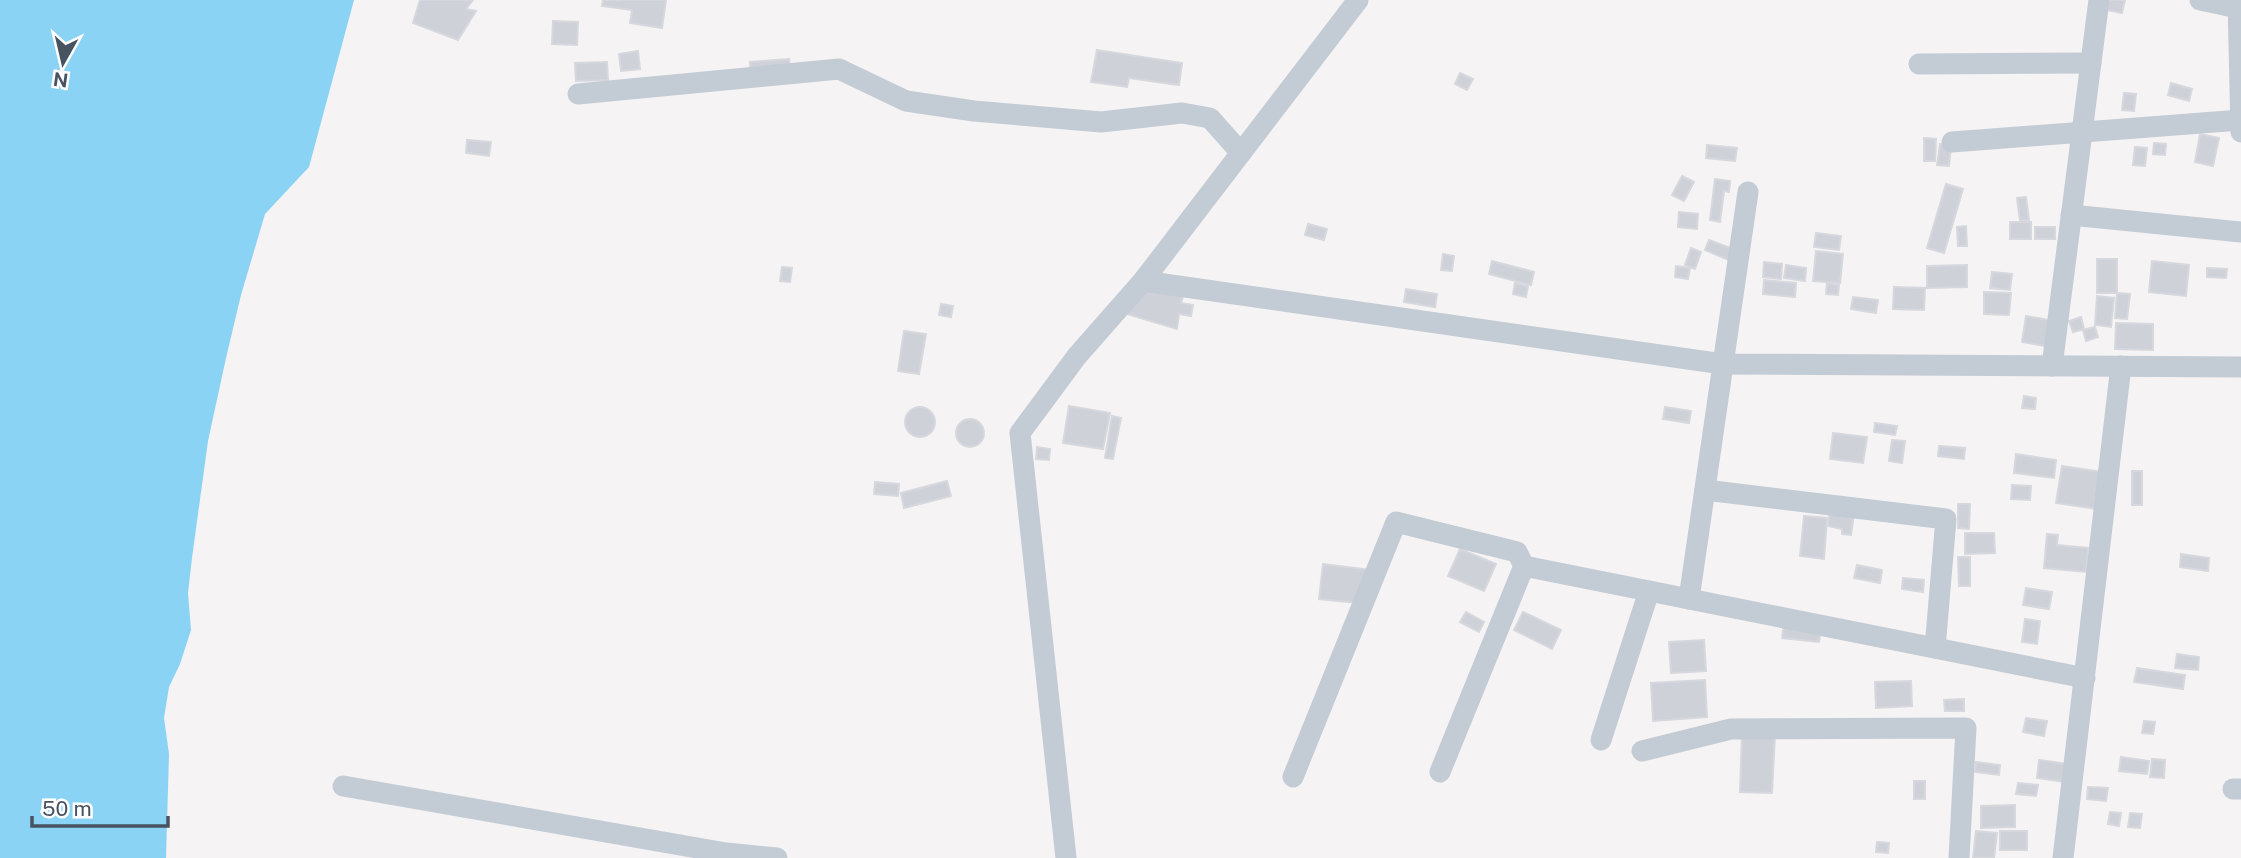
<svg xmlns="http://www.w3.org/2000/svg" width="2241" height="858" font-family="'Public Sans',sans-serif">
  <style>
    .water { fill: #8ad3f4 }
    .building { fill: #ced1d8; stroke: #d6d8de; stroke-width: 2 }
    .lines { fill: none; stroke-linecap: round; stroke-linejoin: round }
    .minor { stroke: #c3cbd5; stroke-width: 21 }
  </style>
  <rect width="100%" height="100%" fill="#f5f3f3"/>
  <path class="water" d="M0 0H354L309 167 265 214 241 295 226 358 208 441 192 558 188 593 191 630 180 664 169 687 164 718 169 754 166 858H0Z"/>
  <g class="building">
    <path d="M420 0H473L466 9 476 11 458 40 413 23Z"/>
    <path d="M603 0H666L662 28 630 23 632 10 602 6Z"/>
    <path d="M2109 0H2125L2122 13 2107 10Z"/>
    <path d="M553 21 578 22 577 45 552 44Z"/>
    <path d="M1097 50 1182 63 1179 85 1129 78 1127 87 1091 82Z"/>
    <path d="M638 51 640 69 621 71 619 54Z"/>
    <path d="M789 59 791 73 751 76 750 62Z"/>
    <path d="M607 62 608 80 576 81 575 63Z"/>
    <path d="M1460 73 1473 79 1467 90 1455 84Z"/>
    <path d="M2171 83 2192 89 2189 101 2168 95Z"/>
    <path d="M2124 93 2136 94 2134 111 2122 110Z"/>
    <path d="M2200 134 2219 138 2213 166 2195 162Z"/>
    <path d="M1924 138 1936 139 1935 161H1924Z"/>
    <path d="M467 140 491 142 489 156 466 153Z"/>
    <path d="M2154 143 2166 144 2165 155 2153 154Z"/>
    <path d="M1940 144 1951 146 1949 166 1937 165Z"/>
    <path d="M1707 145 1737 148 1735 161 1706 158Z"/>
    <path d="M2135 147 2147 148 2145 166 2133 165Z"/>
    <path d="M1682 176 1694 182 1684 201 1672 195Z"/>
    <path d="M1715 179 1730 181 1729 192 1724 191 1720 222 1710 220Z"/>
    <path d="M1946 184 1963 189 1944 253 1927 248Z"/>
    <path d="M2026 197 2029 220 2020 221 2017 198Z"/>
    <path d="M1679 212 1698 214 1697 229 1678 227Z"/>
    <rect x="2010" y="222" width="21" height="17"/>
    <path d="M1308 224 1327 229 1324 240 1305 235Z"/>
    <path d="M1966 226 1967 246H1958L1957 227Z"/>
    <rect x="2035" y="227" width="20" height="12"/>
    <path d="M1816 233 1841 236 1839 250 1814 247Z"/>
    <path d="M1709 240 1736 250 1731 261 1705 250Z"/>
    <path d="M1691 248 1701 252 1695 269 1685 265Z"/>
    <path d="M1816 251 1843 254 1840 283 1813 281Z"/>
    <path d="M1443 254 1454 256 1452 271 1441 270Z"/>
    <rect x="2097" y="259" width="20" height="34"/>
    <path d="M1492 261 1534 272 1531 285 1489 274Z"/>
    <path d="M2152 261 2189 265 2186 296 2149 292Z"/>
    <path d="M1764 262 1782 264 1781 279 1763 277Z"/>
    <path d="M1786 265 1806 268 1805 281 1784 278Z"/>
    <path d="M1967 265V287L1927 288V266Z"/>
    <path d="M1676 266 1690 268 1688 279 1675 277Z"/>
    <path d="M782 267 792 268 790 282 780 281Z"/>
    <path d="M2207 268 2227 269 2226 278 2207 277Z"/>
    <path d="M1992 272 2012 274 2010 290 1990 288Z"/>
    <path d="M1155 276 1184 293 1181 303 1193 305 1191 316 1179 314 1177 329 1127 314Z"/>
    <path d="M1764 280 1796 283 1795 297 1763 294Z"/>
    <path d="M1515 283 1528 286 1526 297 1513 294Z"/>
    <path d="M1827 283 1839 285 1838 295 1826 294Z"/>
    <path d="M1894 287 1925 288 1924 310 1893 309Z"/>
    <path d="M1406 289 1437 294 1435 307 1404 302Z"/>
    <path d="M1984 292 2011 293 2009 315 1984 314Z"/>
    <path d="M2117 293 2130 294 2127 319 2115 318Z"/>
    <path d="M2097 296 2114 298 2111 327 2095 325Z"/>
    <path d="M1853 297 1878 300 1876 313 1851 309Z"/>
    <path d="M941 304 953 306 951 317 939 315Z"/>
    <path d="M2026 316 2049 320 2045 346 2022 342Z"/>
    <path d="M2081 317 2084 329 2073 332 2069 321Z"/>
    <path d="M2116 323 2153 324V350L2115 349Z"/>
    <path d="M2095 327 2098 337 2086 341 2083 330Z"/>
    <path d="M904 331 926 334 919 374 898 371Z"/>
    <path d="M2024 396 2036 398 2035 409 2022 408Z"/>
    <path d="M1069 406 1110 413 1103 449 1063 443Z"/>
    <path d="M1665 407 1691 411 1689 423 1663 419Z"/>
    <circle cx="920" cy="422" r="15"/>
    <path d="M1112 416 1121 418 1113 459 1105 458Z"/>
    <circle cx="970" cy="433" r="14"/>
    <path d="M1875 423 1897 426 1895 435 1874 432Z"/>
    <path d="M1833 433 1867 437 1863 463 1830 459Z"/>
    <path d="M1892 440 1905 441 1902 463 1889 461Z"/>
    <path d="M1939 446 1965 448 1964 459 1938 456Z"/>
    <path d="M1037 447 1050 449 1049 460 1036 459Z"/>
    <path d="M2016 454 2056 460 2054 478 2014 473Z"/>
    <path d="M2062 466 2103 472 2097 509 2056 503Z"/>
    <rect x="2132" y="471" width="10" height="34"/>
    <path d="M947 481 951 496 904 508 901 493Z"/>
    <path d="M875 482 899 484 898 496 874 494Z"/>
    <path d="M2012 485 2031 486 2030 500 2011 499Z"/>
    <path d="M1831 504 1855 507 1851 535 1842 534V529L1828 526Z"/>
    <path d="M1958 504H1970L1969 529 1958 528Z"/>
    <path d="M1804 516 1827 518 1824 559 1800 556Z"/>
    <path d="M1965 533H1994L1995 553 1965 554Z"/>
    <path d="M2047 534 2058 535 2057 545 2088 548 2086 572 2044 568Z"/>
    <path d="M1460 549 1496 564 1484 591 1448 576Z"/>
    <path d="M2181 554 2209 558 2208 571 2180 567Z"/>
    <path d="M1958 557H1970V586H1959Z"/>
    <path d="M1323 564 1372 570 1368 604 1319 599Z"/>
    <path d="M1857 565 1882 570 1880 583 1854 578Z"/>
    <path d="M1903 578 1924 580 1923 592 1902 589Z"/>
    <path d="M2026 588 2052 592 2049 609 2023 605Z"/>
    <path d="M1466 612 1484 622 1479 632 1460 622Z"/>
    <path d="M1523 612 1561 630 1552 649 1514 630Z"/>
    <path d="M2025 619 2040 621 2037 644 2022 642Z"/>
    <path d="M1784 624 1821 629 1819 642 1782 638Z"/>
    <path d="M1704 640 1706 671 1671 673 1669 642Z"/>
    <path d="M2177 654 2199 657 2198 670 2175 668Z"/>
    <path d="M2137 668 2185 675 2183 689 2134 682Z"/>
    <path d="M1705 680 1707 717 1653 721 1651 683Z"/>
    <path d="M1911 681 1912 706 1876 708 1875 682Z"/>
    <path d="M1964 699V711H1945L1944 700Z"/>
    <path d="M2026 718 2047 721 2044 736 2023 732Z"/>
    <path d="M2144 721 2155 722 2153 734 2142 733Z"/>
    <path d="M1742 734 1775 735 1772 793 1740 792Z"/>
    <path d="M2121 757 2149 761 2147 774 2119 771Z"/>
    <path d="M2152 759 2165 760 2164 778 2150 777Z"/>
    <path d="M2039 760 2075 765 2072 783 2037 778Z"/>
    <path d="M1976 762 2000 765 1999 775 1975 772Z"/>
    <rect x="1914" y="781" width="11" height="18"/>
    <path d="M2018 783 2038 785 2036 796 2016 794Z"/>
    <path d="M2088 787 2108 788 2106 801 2087 799Z"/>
    <path d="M2015 805V827L1981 828V806Z"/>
    <path d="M2110 812 2121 813 2119 826 2108 824Z"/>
    <path d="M2130 813 2142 814 2140 828 2128 827Z"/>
    <path d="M1976 831 1997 833 1994 858H1973Z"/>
    <rect x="2000" y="831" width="27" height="19"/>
    <path d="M1877 842 1889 843 1888 853 1876 852Z"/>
  </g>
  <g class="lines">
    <g class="minor">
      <path d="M2200 0 2238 8"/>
      <path d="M2238 0 2241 132"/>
      <path d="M1919 64 2091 63"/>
      <path d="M578 94 839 69 906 101 974 111 1101 122 1182 113 1210 118 1241 153"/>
      <path d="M1952 142 2241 120"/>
      <path d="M2071 215 2241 232"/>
      <path d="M1143 281 1723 364 2241 367"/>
      <path d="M2052 366 2099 0"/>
      <path d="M1705 490 1946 519 1935 648"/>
      <path d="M1524 566 2085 678"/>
      <path d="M1689 599 1748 192"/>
      <path d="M1601 740 1649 591"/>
      <path d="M1642 751 1731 729 1966 728 1959 858"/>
      <path d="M1293 777 1396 522 1517 552 1524 566 1440 772"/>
      <path d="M343 786 726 853 777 858"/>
      <path d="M2233 789H2241"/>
      <path d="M1066 858 1020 433 1077 356 1143 281 1358 0"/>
      <path d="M2063 858 2121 366"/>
    </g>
  </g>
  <g transform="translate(63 63) rotate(188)" stroke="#ffffff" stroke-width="5" paint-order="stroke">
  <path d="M0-5L12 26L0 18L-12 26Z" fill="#485362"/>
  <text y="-10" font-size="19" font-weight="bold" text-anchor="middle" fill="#485362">N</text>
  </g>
  <path d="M32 816v10h136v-10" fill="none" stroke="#485362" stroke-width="3.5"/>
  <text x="42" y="816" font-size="21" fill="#485362" stroke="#ffffff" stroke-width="5" paint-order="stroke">50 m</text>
</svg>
